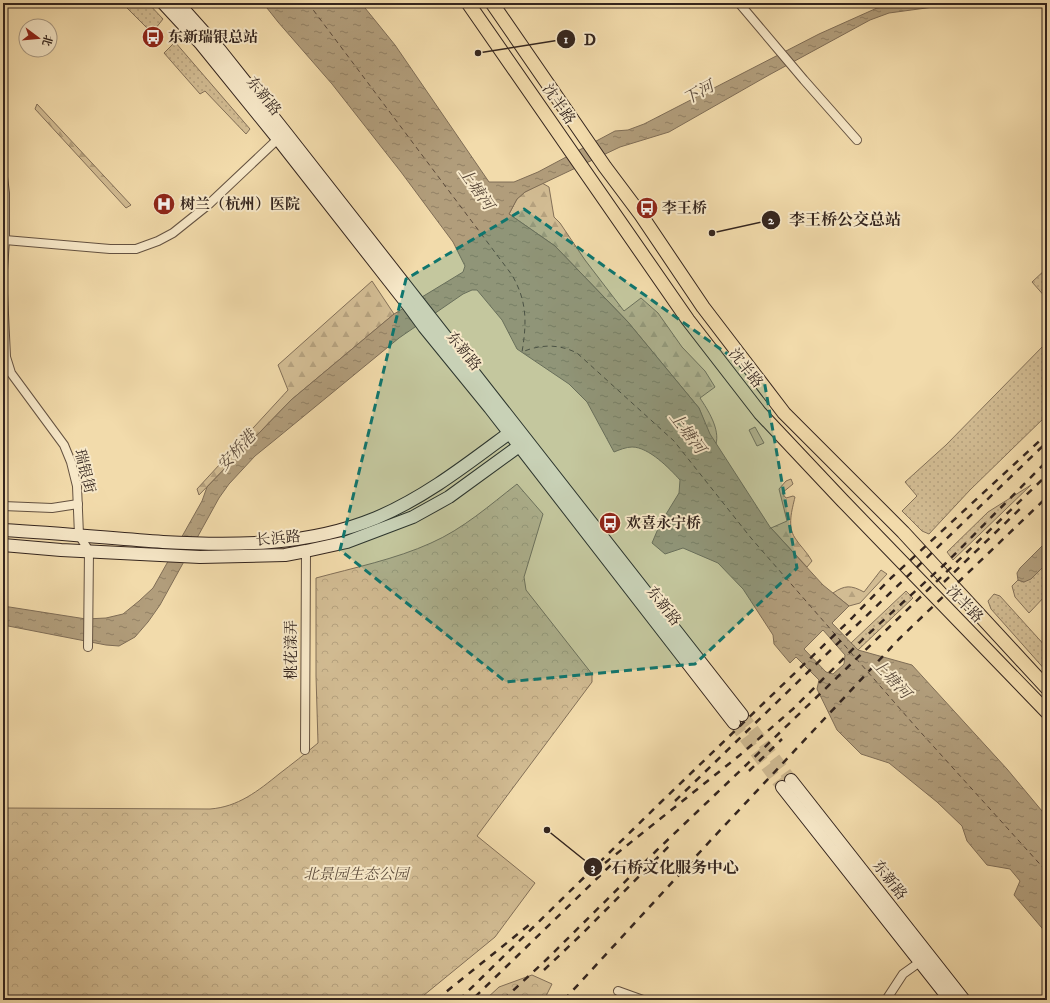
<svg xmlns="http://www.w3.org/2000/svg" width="1050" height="1003" font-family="'IM FELL DW Pica','Noto Serif SC',serif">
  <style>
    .grass { fill: url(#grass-dots); stroke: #837058 }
    .forest { fill: url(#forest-firs); stroke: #837058 }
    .park { fill: url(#park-crowns); stroke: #837058 }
    .water { fill: url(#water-ripples); stroke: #7f6d56; fill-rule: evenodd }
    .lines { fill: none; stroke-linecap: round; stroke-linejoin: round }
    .ferry { stroke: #5a493a; stroke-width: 1; stroke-dasharray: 5 4; stroke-linecap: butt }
    .secondary-tunnel { stroke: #ccb78f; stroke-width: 12; stroke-dasharray: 12 6; stroke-linecap: butt }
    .street-casing { stroke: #645241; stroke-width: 10 }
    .secondary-casing { stroke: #34251e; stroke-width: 14 }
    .primary-casing { stroke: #34251e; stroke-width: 15 }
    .street { stroke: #f7e8c8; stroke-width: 8 }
    .secondary { stroke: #f7e8c8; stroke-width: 12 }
    .primary { stroke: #f2dbab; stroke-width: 13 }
    .rail { stroke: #34251e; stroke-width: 2.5; stroke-dasharray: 7 7; stroke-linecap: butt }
    .marked { fill: #0f766e; fill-opacity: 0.2; stroke: #0f766e; stroke-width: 3; stroke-dasharray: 8 5; stroke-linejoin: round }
    .labels { text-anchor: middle; stroke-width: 4; stroke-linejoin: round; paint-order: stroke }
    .poi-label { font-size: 15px; font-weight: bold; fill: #34251e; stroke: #f7e8c8; text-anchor: start }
    .street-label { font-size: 15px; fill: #34251e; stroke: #f7e8c8 }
    .park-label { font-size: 15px; font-style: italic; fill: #5c4b3b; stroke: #f7e8c8 }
    .water-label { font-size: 16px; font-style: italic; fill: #5a493a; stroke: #f7e8c8 }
    .leader { fill: none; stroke: #34251e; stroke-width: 1.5 }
    .callout-dot { fill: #34251e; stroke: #f7e8c8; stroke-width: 1.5 }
    .mark-label { font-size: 12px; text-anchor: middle; font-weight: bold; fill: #fff }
    .callout-label { font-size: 16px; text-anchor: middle; font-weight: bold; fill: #34251e; stroke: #f7e8c8; stroke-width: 4; stroke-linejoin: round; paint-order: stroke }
  </style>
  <defs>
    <pattern id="grass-dots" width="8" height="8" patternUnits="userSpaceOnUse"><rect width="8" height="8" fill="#d2bc93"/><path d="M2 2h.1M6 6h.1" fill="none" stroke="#b5a17e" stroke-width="1.8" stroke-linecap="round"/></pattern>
    <pattern id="forest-firs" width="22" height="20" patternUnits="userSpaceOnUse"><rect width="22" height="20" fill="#d2bc93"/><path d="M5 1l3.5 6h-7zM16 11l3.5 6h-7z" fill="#b5a17e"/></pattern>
    <pattern id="park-crowns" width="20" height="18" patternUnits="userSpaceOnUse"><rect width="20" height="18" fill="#d2bc93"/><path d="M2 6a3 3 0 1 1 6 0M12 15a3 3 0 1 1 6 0" fill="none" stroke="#b5a17e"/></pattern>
    <pattern id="water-ripples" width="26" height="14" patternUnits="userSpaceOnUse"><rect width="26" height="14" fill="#b19d7b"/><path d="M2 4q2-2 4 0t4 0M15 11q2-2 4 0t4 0" fill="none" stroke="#918064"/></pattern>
  </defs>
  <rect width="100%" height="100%" fill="#f2dbab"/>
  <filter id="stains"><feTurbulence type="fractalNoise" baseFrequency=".005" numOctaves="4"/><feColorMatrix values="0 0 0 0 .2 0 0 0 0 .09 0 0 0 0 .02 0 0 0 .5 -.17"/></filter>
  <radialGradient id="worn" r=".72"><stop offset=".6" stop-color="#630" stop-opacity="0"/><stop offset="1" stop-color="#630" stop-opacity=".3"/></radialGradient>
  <g class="grass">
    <path d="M122 3H148L163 19 152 33Z"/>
    <path d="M175 42 250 129 246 134 205 91 200 94 164 53Z"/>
    <path d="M1047 268V299L1032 282Z"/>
    <path d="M1047 342V415L970 490 929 534 922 531 902 511 917 496 905 482 946 445Z"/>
    <path d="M1031 485 953 560 947 552 988 512Z"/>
    <path d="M1047 563V594L1029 613 1015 597 1012 586 1018 580 1024 582Z"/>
    <path d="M906 591 913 598 858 650 851 643Z"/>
    <path d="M994 594 1000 596 1047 648V672L991 609 988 601Z"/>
  </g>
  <g class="forest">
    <path d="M37 104 131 205 126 208 35 109Z"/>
    <path d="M542 183 549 187 554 217 560 223 585 260 624 311 641 298 658 313 682 347 705 371 715 387 700 398C708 410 720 429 716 444L709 434 699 408 628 322 555 246 509 214 517 199 525 192Z"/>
    <path d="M372 281 394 314 291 400 199 495 197 489 288 390 278 365Z"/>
    <path d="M755 427 764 443 757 446 749 430Z"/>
    <path d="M791 479 793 484 782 493 786 498 793 496 795 497C792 510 787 526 795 538 800 546 807 552 812 561L807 567 771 528 787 521 779 489 786 481Z"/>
    <path d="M881 570 887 574 860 603 849 606 833 593C845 585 851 585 864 592Z"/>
  </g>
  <g class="park">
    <path d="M517 484 543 514 524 577 526 590 592 674V682L477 836 535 883 495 937 418 1000H3V808L210 809C238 807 258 791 279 774 292 764 305 754 318 743L316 676V578C353 568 396 559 431 543 463 529 490 505 517 484Z"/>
    <path d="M532 975 552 984 544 1000H485L499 987Z"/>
  </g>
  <g class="water">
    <path d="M263 3H361L395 45 489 182H514L538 172 615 131 628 130 644 124 819 34 877 8 910 3H948L941 6 889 13 870 20 769 75 669 132 620 147 525 192 517 199 509 214 555 246 628 322 699 408 710 434 770 527 823 585 849 606 832 623 858 650 912 665 1007 769 1047 817V934L1014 895 1020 881 1010 869 987 865 967 841 962 826 937 802 889 763 861 754 837 730 817 689 819 680 796 657 790 663 774 644 773 635 743 589 718 563 683 548 665 554 652 543 660 524 679 493 680 480C670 469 649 447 632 447 626 447 619 450 614 452L587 402 569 384 517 349 502 320 477 290H472L463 294 399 338 276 439 255 456 229 484 219 498 160 605 148 622 135 637 119 646 106 645 3 625V606L86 619 106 618 123 614 139 601 153 588 202 501 207 487 291 400 394 314 463 272 465 266 453 242 401 172 332 84 278 22ZM823 630 845 655 844 664 833 674 826 672 804 649Z"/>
    <path d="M1047 541V563L1031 579 1024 582 1018 580 1017 573 1020 568Z"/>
  </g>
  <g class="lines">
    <path class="ferry" d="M308 3 512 275C527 301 527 322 522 352 541 344 559 344 577 353L674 441 751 538 915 726 1047 872"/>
    <g class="secondary-tunnel">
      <path d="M742 715 791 780"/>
      <path d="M734 723 782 787"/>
    </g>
    <g class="street-casing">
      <g id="street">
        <path d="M739 3 804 80 857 140"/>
        <path d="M3 177 5 193V240L3 270"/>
        <path d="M5 240 110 249H136L158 241 173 233 208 205 281 136"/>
        <path d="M3 293 6 357 11 373 64 445 71 462 77 486 79 535 89 551 88 647"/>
        <path d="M3 506 52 508 78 504"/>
        <path d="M305 750 306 551"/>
        <path d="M618 991 643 1000"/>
        <path d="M886 1000 903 974 924 959"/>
      </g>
    </g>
    <g class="secondary-casing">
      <g id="secondary">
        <path d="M163 3 201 44 278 139 408 305 424 327 490 408 734 723"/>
        <path d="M178 3 220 50 286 133 742 715"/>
        <path d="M3 530C56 533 109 538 163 542 235 546 308 546 376 518 428 496 471 461 516 428"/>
        <path d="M3 545 61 550 200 557 285 555 306 551 347 542 413 517 449 497 526 441"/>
        <path d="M791 780 964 1000"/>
        <path d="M782 787 950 1000"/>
      </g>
    </g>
    <g class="primary-casing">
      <g id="primary">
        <path d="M468 3 688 320 760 413 842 500 1047 712"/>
        <path d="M492 3 605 167 641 215 703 307 784 413 903 532 1047 688"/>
      </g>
    </g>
    <use href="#street" class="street"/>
    <use href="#secondary" class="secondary"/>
    <use href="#primary" class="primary"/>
    <g class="rail">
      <path d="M944 582 1022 507"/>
      <path d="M749 771 782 739"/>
      <path d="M675 801 808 672 1047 442"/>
      <path d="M605 863 740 755 793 709 864 638 946 563 1047 461"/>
      <path d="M544 970 583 933 673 842"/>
      <path d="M475 997 614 862"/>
      <path d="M436 1000 529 925"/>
      <path d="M459 1000 659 804 852 618 891 578 1047 434"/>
      <path d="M503 1000 547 959 656 851 742 769 1047 475"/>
      <path d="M564 1000 711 840 899 639 1047 497"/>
    </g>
  </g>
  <path class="marked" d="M524 209 764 380 797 568 695 664 506 682 340 550 406 279Z"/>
  <defs>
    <g id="bus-disc" transform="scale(1.15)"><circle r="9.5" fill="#8f2418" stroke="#f7e8c8"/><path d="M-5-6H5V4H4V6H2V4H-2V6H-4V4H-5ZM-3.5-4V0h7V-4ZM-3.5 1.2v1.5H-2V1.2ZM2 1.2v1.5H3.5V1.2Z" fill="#fff"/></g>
    <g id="hospital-disc" transform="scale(1.15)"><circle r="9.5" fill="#8f2418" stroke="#f7e8c8"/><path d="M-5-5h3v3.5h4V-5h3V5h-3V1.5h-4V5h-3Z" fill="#fff"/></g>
  </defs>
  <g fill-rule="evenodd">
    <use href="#bus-disc" x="153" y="37"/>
    <use href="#hospital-disc" x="164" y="204"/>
    <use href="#bus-disc" x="647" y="208"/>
    <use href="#bus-disc" x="610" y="523"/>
  </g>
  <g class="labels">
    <g class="poi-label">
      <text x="168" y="42">东新瑞银总站</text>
      <text x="180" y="209">树兰（杭州）医院</text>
      <text x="662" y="213">李王桥</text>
      <text x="626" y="528">欢喜永宁桥</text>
    </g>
    <g class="street-label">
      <text transform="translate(264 96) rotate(51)" y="5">东新路</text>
      <text transform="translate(559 104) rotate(55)" y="5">沈半路</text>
      <text transform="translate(464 351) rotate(51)" y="5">东新路</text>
      <text transform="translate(746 368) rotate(52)" y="5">沈半路</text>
      <text transform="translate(85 471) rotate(76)" y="5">瑞银街</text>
      <text transform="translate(278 538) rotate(-5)" y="5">长浜路</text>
      <text transform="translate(965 604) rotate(46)" y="5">沈半路</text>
      <text transform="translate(664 606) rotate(52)" y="5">东新路</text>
      <text transform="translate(291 650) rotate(-90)" y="5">桃花漾弄</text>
      <text transform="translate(890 880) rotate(52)" y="5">东新路</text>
    </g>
    <g class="park-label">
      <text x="356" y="879">北景园生态公园</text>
    </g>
    <g class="water-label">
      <text transform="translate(698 92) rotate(-29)" y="6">下河</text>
      <text transform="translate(477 188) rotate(55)" y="6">上塘河</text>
      <text transform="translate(688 432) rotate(53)" y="6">上塘河</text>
      <text transform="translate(236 450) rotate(-47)" y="6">安桥港</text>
      <text transform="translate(892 678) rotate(47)" y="6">上塘河</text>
    </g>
  </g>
  <path class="leader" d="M478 53L566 39M712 233L771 220M547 830L593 867"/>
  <g class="callout-dot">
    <circle cx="478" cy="53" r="4"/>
    <circle cx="712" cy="233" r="4"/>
    <circle cx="547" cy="830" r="4"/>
    <circle cx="566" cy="39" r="10"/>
    <circle cx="771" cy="220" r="10"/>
    <circle cx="593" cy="867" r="10"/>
  </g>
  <g class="mark-label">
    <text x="566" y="43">1</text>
    <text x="771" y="224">2</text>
    <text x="593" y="871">3</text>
  </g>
  <g class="callout-label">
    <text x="590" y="45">D</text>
    <text x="845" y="225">李王桥公交总站</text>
    <text x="675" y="873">石桥文化服务中心</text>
  </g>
  <rect width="1050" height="1003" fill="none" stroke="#f2dbab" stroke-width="16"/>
  <rect x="4" y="4" width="1042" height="995" fill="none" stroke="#34251e" stroke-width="2"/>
  <rect x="8" y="8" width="1034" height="987" fill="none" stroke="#34251e"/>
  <g transform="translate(38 38) rotate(106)"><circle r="19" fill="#f7e8c8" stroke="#a99a84"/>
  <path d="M0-3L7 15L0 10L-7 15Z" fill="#8f2418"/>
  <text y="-6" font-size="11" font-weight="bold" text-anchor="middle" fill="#34251e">北</text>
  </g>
  <rect width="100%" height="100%" filter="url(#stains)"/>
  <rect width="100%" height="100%" fill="url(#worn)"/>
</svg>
